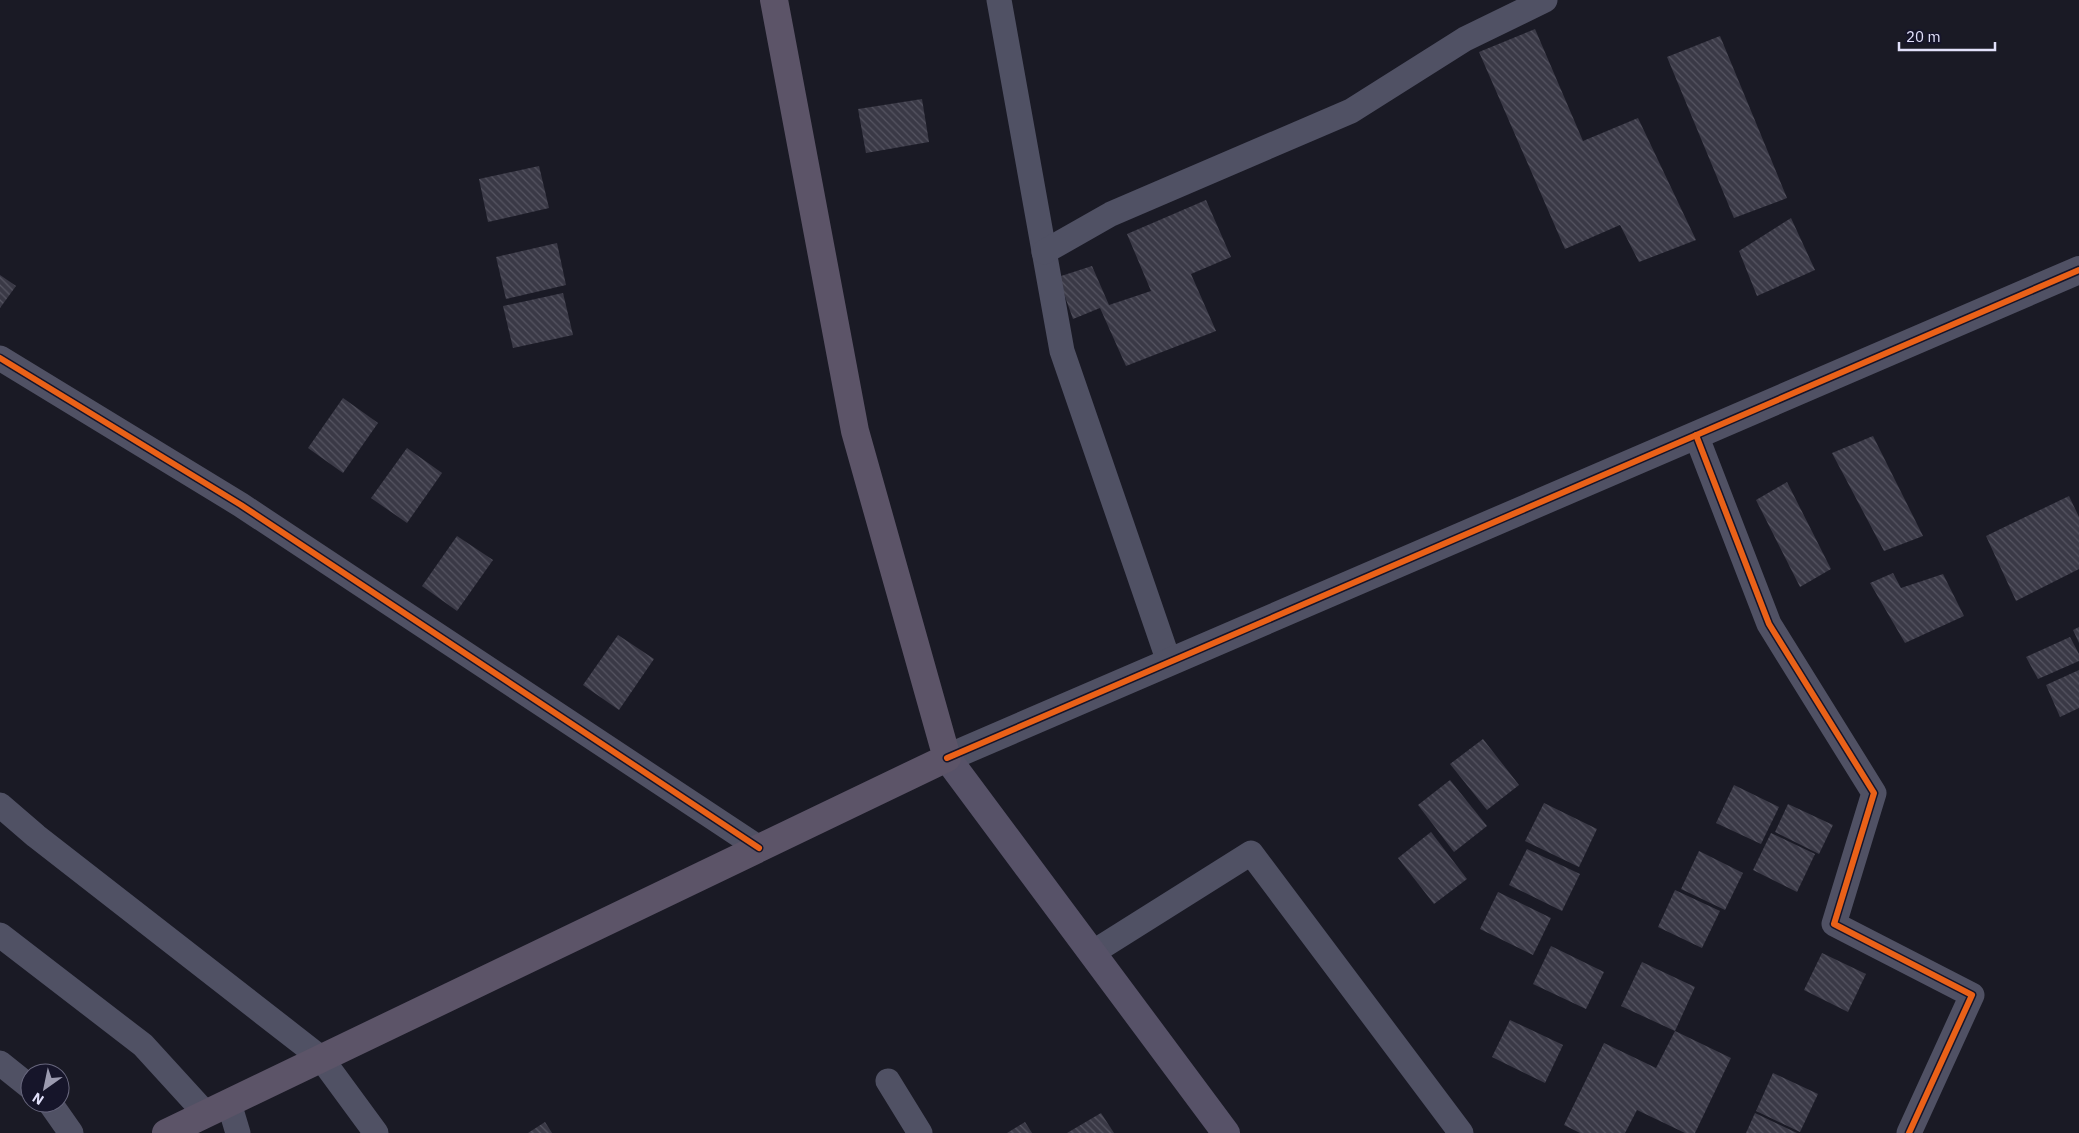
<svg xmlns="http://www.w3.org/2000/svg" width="2079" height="1133" font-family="'IBM Plex Sans',sans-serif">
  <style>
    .building { fill: url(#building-back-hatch) }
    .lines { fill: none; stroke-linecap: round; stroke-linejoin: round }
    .minor { stroke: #505164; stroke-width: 25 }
    .tertiary { stroke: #505164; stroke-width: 28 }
    .primary { stroke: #575268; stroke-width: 28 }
    .trunk { stroke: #5c5468; stroke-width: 28 }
    .cycleway-casing { stroke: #16152a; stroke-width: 9 }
    .cycleway { stroke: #ea6118; stroke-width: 6 }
  </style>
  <defs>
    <pattern id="building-back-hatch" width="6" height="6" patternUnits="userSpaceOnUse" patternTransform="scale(1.25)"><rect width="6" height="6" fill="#3a3946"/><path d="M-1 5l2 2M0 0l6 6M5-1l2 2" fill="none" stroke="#565562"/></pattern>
  </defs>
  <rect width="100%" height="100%" fill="#1a1a25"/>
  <g class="building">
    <path d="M1535 29 1583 141 1638 118 1696 240 1639 262 1620 225 1565 249 1479 52Z"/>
    <path d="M1720 36 1787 198 1734 218 1667 57Z"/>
    <path d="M922 99 929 142 866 153 858 109Z"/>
    <path d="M539 166 549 208 488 222 479 179Z"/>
    <path d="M1206 200 1231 257 1191 274 1216 331 1126 366 1100 308 1073 319 1058 277 1092 266 1109 305 1151 291 1127 234Z"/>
    <path d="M1791 218 1815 270 1757 296 1739 251Z"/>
    <path d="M557 243 566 285 506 299 496 257Z"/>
    <path d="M0 275 16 286 0 308Z"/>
    <path d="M563 293 573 335 513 348 503 306Z"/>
    <path d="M343 398 378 423 343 473 308 448Z"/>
    <path d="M1873 436 1923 536 1884 551 1832 453Z"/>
    <path d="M407 448 442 473 407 523 371 498Z"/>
    <path d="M1787 482 1831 569 1800 587 1756 500Z"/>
    <path d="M2069 496 2079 517V569L2016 601 1986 536Z"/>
    <path d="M457 536 493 560 457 611 422 586Z"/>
    <path d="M1893 573 1901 588 1943 574 1964 616 1905 643 1870 583Z"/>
    <path d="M2079 627V643L2073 630Z"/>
    <path d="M618 635 654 659 619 710 583 685Z"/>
    <path d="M2070 637 2079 654V661L2038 679 2026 657Z"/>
    <path d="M2079 670V708L2060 717 2046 685Z"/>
    <path d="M1483 739 1519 785 1487 810 1450 764Z"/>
    <path d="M1450 780 1487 826 1454 852 1418 805Z"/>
    <path d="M1734 785 1779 807 1761 844 1716 823Z"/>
    <path d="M1544 803 1597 829 1579 867 1525 841Z"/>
    <path d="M1788 804 1833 825 1819 854 1775 832Z"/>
    <path d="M1431 832 1467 879 1434 904 1398 858Z"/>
    <path d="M1771 833 1815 854 1797 892 1753 870Z"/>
    <path d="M1527 849 1580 874 1562 911 1509 885Z"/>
    <path d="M1699 851 1743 873 1725 910 1681 889Z"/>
    <path d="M1675 890 1720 911 1702 948 1658 927Z"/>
    <path d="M1498 892 1551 918 1533 955 1480 929Z"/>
    <path d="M1551 946 1604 972 1586 1009 1533 984Z"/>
    <path d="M1822 953 1866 974 1848 1012 1804 990Z"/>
    <path d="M1642 962 1695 987 1675 1031 1621 1006Z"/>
    <path d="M1510 1020 1563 1045 1545 1083 1492 1057Z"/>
    <path d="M1675 1031 1731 1058 1695 1133H1685L1637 1110 1625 1133H1580L1564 1125 1604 1043 1656 1068Z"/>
    <path d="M1773 1073 1818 1094 1800 1132 1756 1111Z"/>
    <path d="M1101 1113 1114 1133H1067Z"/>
    <path d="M1755 1113 1797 1133H1746Z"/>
    <path d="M545 1122 552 1133H528Z"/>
    <path d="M1025 1122 1032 1133H1007Z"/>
  </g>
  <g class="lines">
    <g class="minor">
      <path d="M999 0 1062 351 1169 662"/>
      <path d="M1044 252 1111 214 1351 111 1465 39 1545 0"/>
      <path d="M0 358 241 505 759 848"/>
      <path d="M1696 435 1769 624 1874 793 1834 924 1972 995 1909 1133"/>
      <path d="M0 805 36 836 321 1058 376 1133"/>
      <path d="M0 935 143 1045 206 1114"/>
      <path d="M1092 953 1251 853 1461 1133"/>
      <path d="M0 1063 30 1087"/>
      <path d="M888 1081 920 1133"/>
      <path d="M50 1103 71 1133"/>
      <path d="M229 1103 238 1133"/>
    </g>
    <path class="tertiary" d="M947 758 2079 270"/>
    <path class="primary" d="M947 758 1226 1133"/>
    <path class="trunk" d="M166 1133 947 758 855 431 774 0"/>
    <g class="cycleway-casing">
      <g id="cycleway">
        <path d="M0 358 241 505 759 848"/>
        <path d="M1696 435 1769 624 1874 793 1834 924 1972 995 1909 1133"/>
        <path d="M947 758 2079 270"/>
      </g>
    </g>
    <use href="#cycleway" class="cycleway"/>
  </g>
  <g transform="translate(45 1088) rotate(213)"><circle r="24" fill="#16152a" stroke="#68677e"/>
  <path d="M0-4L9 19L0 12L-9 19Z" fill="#9c9bb0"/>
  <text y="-8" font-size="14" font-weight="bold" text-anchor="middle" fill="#e2e1fb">N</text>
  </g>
  <path d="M1899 42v8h96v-8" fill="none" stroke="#e2e1fb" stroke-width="2.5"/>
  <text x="1906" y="42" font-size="15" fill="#e2e1fb" stroke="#16152a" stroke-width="4" paint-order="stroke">20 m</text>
</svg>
